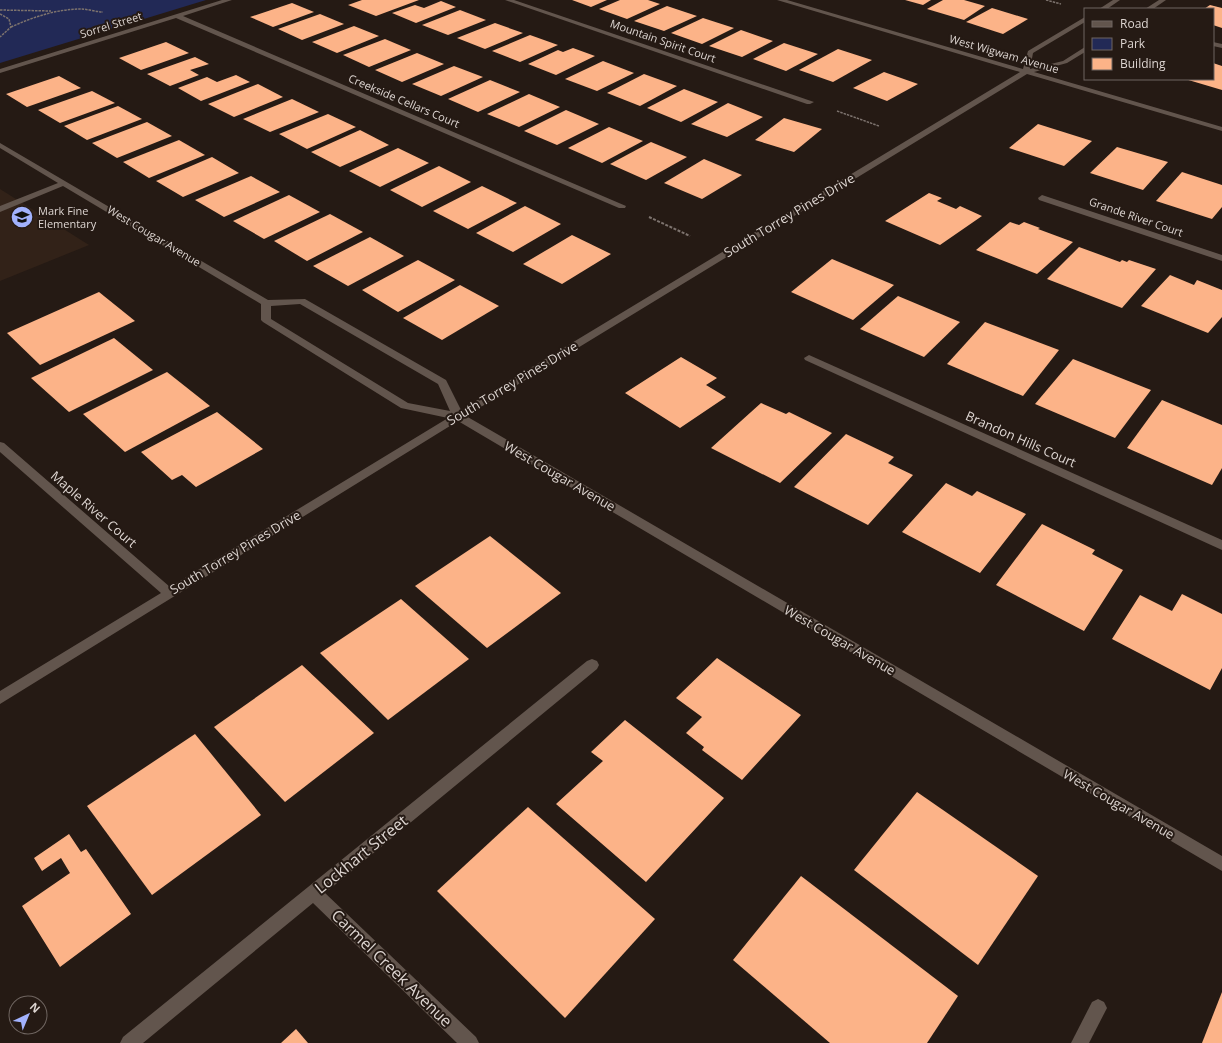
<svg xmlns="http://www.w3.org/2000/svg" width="1222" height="1043" font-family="'Open Sans',sans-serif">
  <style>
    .built { fill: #322218 }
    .green { fill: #222956 }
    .building { fill: #fcb388 }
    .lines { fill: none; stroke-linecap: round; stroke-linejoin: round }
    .path-far1 { stroke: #7d736e; stroke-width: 1.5; stroke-dasharray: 2.5 1; stroke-linecap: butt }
    .path { stroke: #7d736e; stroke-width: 2; stroke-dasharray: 3 1.5; stroke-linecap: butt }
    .minor { fill: #62554d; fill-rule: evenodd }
    .labels { text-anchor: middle; stroke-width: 4; stroke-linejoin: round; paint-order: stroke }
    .far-street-label { font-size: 11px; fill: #ddd5d1; stroke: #251a14 }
    .far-poi-label { font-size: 11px; fill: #ddd5d1; stroke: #251a14; text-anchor: start }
    .street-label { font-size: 13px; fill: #ddd5d1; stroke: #251a14 }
    .near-street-label { font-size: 16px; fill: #ddd5d1; stroke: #251a14 }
  </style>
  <rect width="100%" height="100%" fill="#251a14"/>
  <path class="built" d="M0 189 89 245 0 281Z"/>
  <path class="green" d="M0 0H206L0 63Z"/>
  <g class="building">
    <path d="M362 0H419L376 16 348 5Z"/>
    <path d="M572 0H607L591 7Z"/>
    <path d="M620 0H648L660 4 627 19 599 9Z"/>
    <path d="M905 0H931L923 5Z"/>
    <path d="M943 0H964L985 6 964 20 927 9Z"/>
    <path d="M441 1 456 7 416 23 392 13 415 5 424 8Z"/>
    <path d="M292 3 314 12 273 27 250 17Z"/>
    <path d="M1210 5 1222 8V28L1213 25V9H1204Z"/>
    <path d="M667 6 697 16 664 31 634 21Z"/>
    <path d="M992 8 1028 19 1003 34 966 22Z"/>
    <path d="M460 10 486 20 448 35 422 25Z"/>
    <path d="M320 14 344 24 302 40 278 29Z"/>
    <path d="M703 18 734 28 702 44 671 33Z"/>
    <path d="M495 23 523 33 485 49 457 38Z"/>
    <path d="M354 26 379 36 337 53 312 42Z"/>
    <path d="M741 30 773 41 742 57 709 46Z"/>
    <path d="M530 35 558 45 520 62 492 51Z"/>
    <path d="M385 39 411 50 369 67 343 55Z"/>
    <path d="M166 42 189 53 141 70 119 58Z"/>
    <path d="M784 43 818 54 786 71 753 59Z"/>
    <path d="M573 48 595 56 556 75 528 64 558 50 563 52Z"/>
    <path d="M838 49 872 60 833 82 799 70Z"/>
    <path d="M417 53 444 64 402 82 375 70Z"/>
    <path d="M195 57 209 64 190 70 199 75 170 86 147 74Z"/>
    <path d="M603 61 634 73 597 91 565 79Z"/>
    <path d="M1213 63 1222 66V90L1185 79H1213Z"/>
    <path d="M454 66 483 77 441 96 412 84Z"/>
    <path d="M884 72 918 84 887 101 853 88Z"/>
    <path d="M644 74 677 86 640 106 607 93Z"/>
    <path d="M236 75 250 82 201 101 178 88 207 77 217 82Z"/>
    <path d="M59 76 81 88 27 107 6 94Z"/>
    <path d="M490 80 520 92 478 112 448 99Z"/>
    <path d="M258 84 283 97 234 117 208 104Z"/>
    <path d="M684 89 718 102 681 122 647 108Z"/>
    <path d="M92 91 115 103 60 123 38 110Z"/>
    <path d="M529 94 560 107 519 127 487 114Z"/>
    <path d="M292 99 319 112 270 132 243 119Z"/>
    <path d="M728 103 763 117 727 137 691 124Z"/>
    <path d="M118 106 142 119 87 140 64 126Z"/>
    <path d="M566 110 599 124 557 145 524 131Z"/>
    <path d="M328 114 356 127 307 149 279 134Z"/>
    <path d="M784 118 822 129 794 152 755 140Z"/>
    <path d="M147 122 172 136 117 158 92 143Z"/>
    <path d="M1038 124 1092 141 1064 166 1009 148Z"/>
    <path d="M609 127 643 141 602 163 568 148Z"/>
    <path d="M360 130 389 145 340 167 311 152Z"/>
    <path d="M179 140 205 155 149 178 123 162Z"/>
    <path d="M651 142 687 157 646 180 610 164Z"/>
    <path d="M1117 147 1168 162 1143 190 1090 173Z"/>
    <path d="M398 148 429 163 380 187 349 171Z"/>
    <path d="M212 157 239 173 183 197 156 181Z"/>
    <path d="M704 159 742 175 702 199 664 183Z"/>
    <path d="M439 166 471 182 422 207 390 190Z"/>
    <path d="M1182 172 1222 185V207L1212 219 1156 201Z"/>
    <path d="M251 176 280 192 224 217 195 200Z"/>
    <path d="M482 186 517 203 468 229 433 211Z"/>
    <path d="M929 193 942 198 937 201 956 209 960 206 982 216 940 245 885 221Z"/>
    <path d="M289 195 320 212 264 239 233 221Z"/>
    <path d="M525 206 561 224 513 252 476 233Z"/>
    <path d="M330 214 363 232 307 261 274 241Z"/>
    <path d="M1010 222 1019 225 1024 222 1040 228 1038 229 1073 242 1037 274 976 250Z"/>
    <path d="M572 235 611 254 562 284 523 264Z"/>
    <path d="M370 237 404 256 348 286 313 266Z"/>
    <path d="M1079 247 1120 262 1122 260 1127 262 1129 260 1156 269 1122 308 1047 279Z"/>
    <path d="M832 259 894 285 853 320 791 292Z"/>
    <path d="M418 260 455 280 398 312 362 290Z"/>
    <path d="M1170 275 1194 285 1197 280 1222 290V317L1208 333 1141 306Z"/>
    <path d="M460 285 499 306 442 340 403 318Z"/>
    <path d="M99 292 135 321 40 365 7 333Z"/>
    <path d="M898 296 960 322 924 357 860 329Z"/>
    <path d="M985 322 1059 350 1023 396 947 364Z"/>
    <path d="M114 338 153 370 69 412 31 378Z"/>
    <path d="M681 357 717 378 706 385 726 397 680 428 625 393Z"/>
    <path d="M1073 359 1151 390 1115 438 1035 404Z"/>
    <path d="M167 372 210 406 125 452 83 414Z"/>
    <path d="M1162 400 1222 425V468L1212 485 1127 448Z"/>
    <path d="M761 403 786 414 789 412 832 433 780 483 711 448Z"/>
    <path d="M217 412 263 449 196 487 182 475 172 480 141 452Z"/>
    <path d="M846 434 894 457 888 463 913 475 868 525 794 487Z"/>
    <path d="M946 483 972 496 977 491 1026 514 980 573 902 532Z"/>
    <path d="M1042 524 1095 550 1092 554 1123 570 1084 631 996 585Z"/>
    <path d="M490 536 561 593 487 648 415 586Z"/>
    <path d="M1182 594 1222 614V668L1210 690 1112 639 1140 595 1172 611Z"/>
    <path d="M401 599 469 659 388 720 320 653Z"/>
    <path d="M717 658 801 715 742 780 702 750 704 747 686 733 702 717 676 698Z"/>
    <path d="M302 665 374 733 285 802 214 727Z"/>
    <path d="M625 720 724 798 646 882 556 804 603 761 591 752Z"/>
    <path d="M195 734 261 815 152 895 87 806Z"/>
    <path d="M917 792 1038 876 978 965 854 870Z"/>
    <path d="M528 807 655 919 565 1018 437 891Z"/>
    <path d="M69 834 81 852 86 849 131 914 60 967 22 906 70 873 61 858 42 871 34 858Z"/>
    <path d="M801 876 958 996 927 1043H830L733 960Z"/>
    <path d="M1222 992V1043H1202Z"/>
    <path d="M296 1029 308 1043H281Z"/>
  </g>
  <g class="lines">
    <g class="path-far1">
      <path d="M1046 0 1061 4"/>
      <path d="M0 10 51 11"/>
      <path d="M0 14 9 19 11 27 0 37"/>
      <path d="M11 27C33 17 57 9 81 9 88 9 96 12 103 12"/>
      <path d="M837 111 879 126"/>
    </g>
    <path class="path" d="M649 217 690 236"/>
    <g class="minor">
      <path d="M222 0H232L183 16 626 206 625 208H619L176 18 0 73V69Z"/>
      <path d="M505 0H514L814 102 810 104H807Z"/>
      <path d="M777 0H787L1023 69 1028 51 1085 17V22L1033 53 1030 69 1063 61 1085 47V52L1067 63 1034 72 1222 127V131L1027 74 466 416 1222 856V871L458 421 0 704V691L161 593 0 452V442L4 443 170 587 448 418 401 408 263 322 261 320V304L63 186 0 212V206L58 183 0 148V143L268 300 305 299 446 380 461 410 1020 72ZM300 304 438 384 450 411 408 403 271 319V306Z"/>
      <path d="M1113 0H1120L1107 9H1099Z"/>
      <path d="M1159 0H1166L1153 9H1145Z"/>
      <path d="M1213 42 1222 44V48L1213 46Z"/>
      <path d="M1042 195 1222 255V261L1039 200 1038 198Z"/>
      <path d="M809 355 1222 540V550L805 360 804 358Z"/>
      <path d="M592 659 597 661 599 665 597 669 325 893 476 1037 479 1043H457L313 903 143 1043H120L123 1037 587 661Z"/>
      <path d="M1098 999 1104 1002 1107 1008 1089 1043H1071L1092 1002Z"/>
    </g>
  </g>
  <defs>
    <g id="school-disc" transform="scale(1.15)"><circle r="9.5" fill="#a2b2fd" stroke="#251a14"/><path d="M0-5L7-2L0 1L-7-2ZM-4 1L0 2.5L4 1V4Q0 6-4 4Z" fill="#111"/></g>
  </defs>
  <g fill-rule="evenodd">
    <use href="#school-disc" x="22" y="217"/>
  </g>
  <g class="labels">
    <g class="far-street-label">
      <text transform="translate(111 25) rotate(-17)" y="4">Sorrel Street</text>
      <text transform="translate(663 41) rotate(19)" y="4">Mountain Spirit Court</text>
      <text transform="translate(1004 54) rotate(16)" y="4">West Wigwam Avenue</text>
      <text transform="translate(404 101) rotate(23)" y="4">Creekside Cellars Court</text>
      <text transform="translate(1136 217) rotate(19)" y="4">Grande River Court</text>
      <text transform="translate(154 236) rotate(31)" y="4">West Cougar Avenue</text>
    </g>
    <g class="far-poi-label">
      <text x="38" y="215">Mark Fine<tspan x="38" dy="13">Elementary</tspan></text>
    </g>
    <g class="street-label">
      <text transform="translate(789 215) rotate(-31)" y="5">South Torrey Pines Drive</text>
      <text transform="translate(512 383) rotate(-31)" y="5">South Torrey Pines Drive</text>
      <text transform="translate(1021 439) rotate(24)" y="5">Brandon Hills Court</text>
      <text transform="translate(560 476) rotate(30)" y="5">West Cougar Avenue</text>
      <text transform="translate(94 509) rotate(41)" y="5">Maple River Court</text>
      <text transform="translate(235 552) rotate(-31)" y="5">South Torrey Pines Drive</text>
      <text transform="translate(840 640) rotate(30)" y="5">West Cougar Avenue</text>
      <text transform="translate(1119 804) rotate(30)" y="5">West Cougar Avenue</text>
    </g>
    <g class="near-street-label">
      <text transform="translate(361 854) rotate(-39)" y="6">Lockhart Street</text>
      <text transform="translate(392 968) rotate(44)" y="6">Carmel Creek Avenue</text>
    </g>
  </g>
  <rect x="1084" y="8" width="130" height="72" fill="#251a14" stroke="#6f6560"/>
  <rect x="1092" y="21" width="20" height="6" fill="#62554d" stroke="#6f6560"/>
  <text x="1120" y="28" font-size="12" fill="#ddd5d1">Road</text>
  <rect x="1092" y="38" width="20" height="12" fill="#222956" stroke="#6f6560"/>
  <text x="1120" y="48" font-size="12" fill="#ddd5d1">Park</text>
  <rect x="1092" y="58" width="20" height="12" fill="#fcb388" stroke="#6f6560"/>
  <text x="1120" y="68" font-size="12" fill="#ddd5d1">Building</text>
  <g transform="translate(28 1015) rotate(44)"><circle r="19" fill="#251a14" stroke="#6f6560"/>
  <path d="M0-3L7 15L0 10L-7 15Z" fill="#a2b2fd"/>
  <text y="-6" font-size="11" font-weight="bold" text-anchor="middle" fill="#ddd5d1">N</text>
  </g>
</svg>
